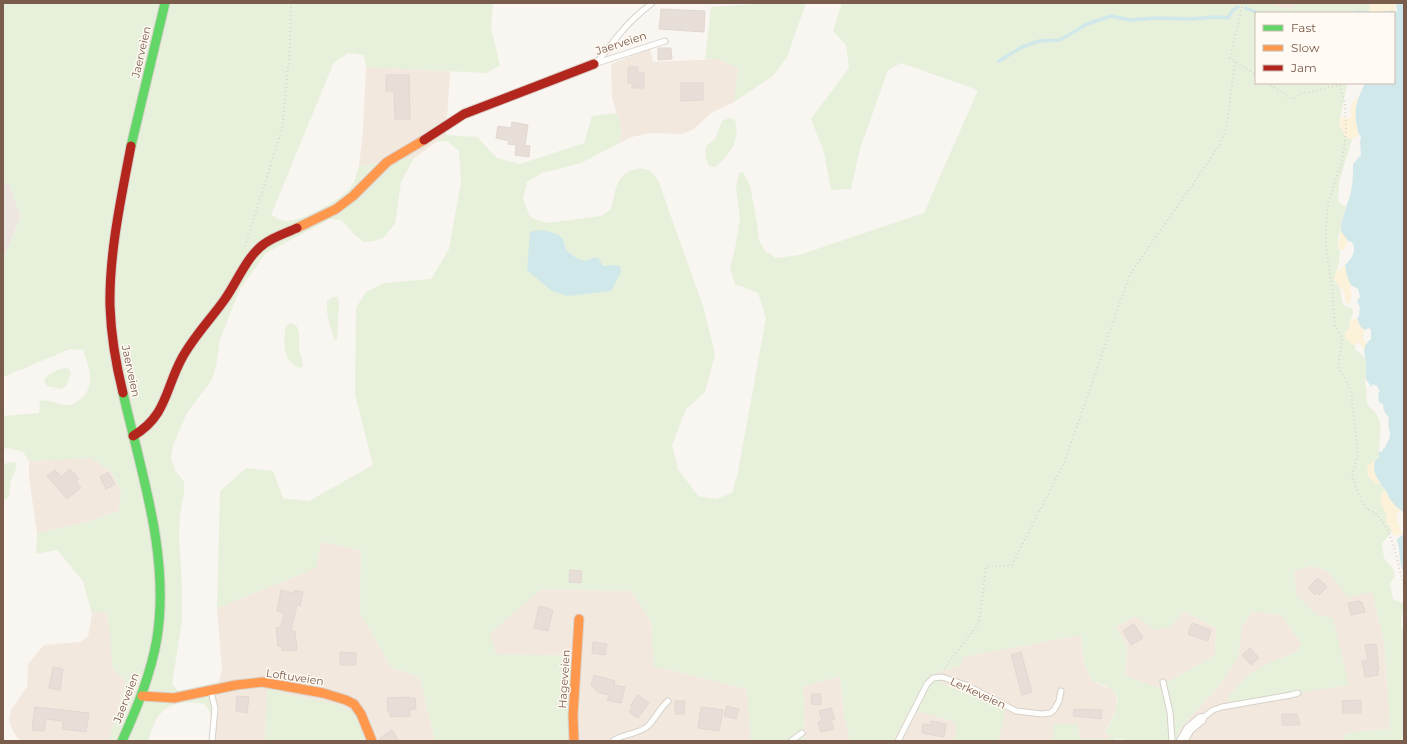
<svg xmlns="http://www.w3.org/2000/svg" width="1407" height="744" font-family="Montserrat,sans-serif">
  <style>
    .residential { fill: #f2e8de }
    .industrial { fill: #ede5e0 }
    .green { fill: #e7f0db; fill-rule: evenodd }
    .sand { fill: #fbf2d9 }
    .water { fill: #d0e8ea }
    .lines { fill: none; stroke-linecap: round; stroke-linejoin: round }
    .stream { stroke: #d0e8ea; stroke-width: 3.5 }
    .building { fill: #e6ded7; stroke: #e2d8d2 }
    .lane-casing { stroke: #d7d1cb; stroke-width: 7 }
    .street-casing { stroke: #d7d1cb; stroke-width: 12 }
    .fast-casing { stroke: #d9d2cb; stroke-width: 11 }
    .slow-casing { stroke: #d9d2cb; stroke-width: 11 }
    .jam-casing { stroke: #d9d2cb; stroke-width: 11 }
    .path { stroke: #dcd5d0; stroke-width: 2; stroke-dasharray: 1 3; stroke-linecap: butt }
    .lane { stroke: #fefefd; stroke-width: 5 }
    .street { stroke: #fefefd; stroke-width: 10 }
    .fast { stroke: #63d668; stroke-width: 9 }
    .slow { stroke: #ff974d; stroke-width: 9 }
    .jam { stroke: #b3261e; stroke-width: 9 }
    .labels { text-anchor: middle; stroke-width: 3; stroke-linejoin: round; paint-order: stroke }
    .street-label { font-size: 11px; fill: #7a5c4d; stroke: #fffaf3 }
  </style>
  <rect width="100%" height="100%" fill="#f9f5f0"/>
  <g class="residential">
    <path d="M1266 3H1295L1292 10Z"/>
    <path d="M650 49 653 62 719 59 739 68 734 102 711 113 694 129 682 134 651 133 631 137 620 143 621 128 612 97 611 64Z"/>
    <path d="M366 67 450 71 446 135 414 158 359 166 363 132Z"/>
    <path d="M91 458 110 471 121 490 119 511 88 522 37 533 29 477V461Z"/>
    <path d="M320 542 361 550 360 613 391 667 420 677 435 741H366L287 694 268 687 265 741H209L211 716 222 669 217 608 316 568Z"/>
    <path d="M1311 566 1326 570 1348 597 1372 592 1384 641 1388 691 1390 729 1354 732 1344 735V741H1175L1181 728 1221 683 1238 658 1242 627 1252 611 1282 615 1290 628 1302 644 1296 652 1271 662 1247 675 1349 685 1317 615 1296 594 1294 571Z"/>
    <path d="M541 589 631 591 651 621 654 666 747 689 751 741H566L573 656 496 654 489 633Z"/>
    <path d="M1184 611 1216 628 1215 655 1158 688 1136 680 1125 674 1127 648 1116 627 1136 616 1154 630Z"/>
    <path d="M97 612H105L126 681 109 741H20L14 733 9 721 11 710 27 687 28 664 44 645 80 642 88 637 92 614Z"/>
    <path d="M1081 635 1084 663 1092 681 1113 690 1116 696 1117 706 1105 733 1110 735V739H1080L1055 724 1053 741H998L1005 711 941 683 937 672 960 666 963 657Z"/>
    <path d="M840 676 844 714 850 741H805L803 687Z"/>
    <path d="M910 709 957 722 955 741H893Z"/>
  </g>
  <path class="industrial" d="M8 182 21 216 3 259V184Z"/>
  <g class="green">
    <path d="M3 3H493L491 27 500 66 486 73 366 67 364 55 349 53 334 62 271 215C276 218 280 220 285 221 302 222 341 200 351 187 355 181 357 173 359 166L414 158 401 182 395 224 384 237 374 241 364 242 355 235 341 220 330 219 266 253 240 289 220 339 216 367 211 381 187 413 173 445 171 459 175 470 184 482V493L180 516 179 536 182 587V621L172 684 178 691 219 682 211 716 206 705C188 699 165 702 156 720 152 726 151 734 148 741H109L126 681 113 669 108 618 105 612H97L92 614 83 581 57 550 36 554 37 533 88 522 119 511 121 490 110 471 91 458 29 461 23 452 9 448 3 449V416L39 413 40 401C52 399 53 403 64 405 71 406 76 403 81 399 96 386 89 366 83 350L70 349 3 377V259L21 216 8 182 3 184Z"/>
    <path d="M770 3H806L787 57 773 76 734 102 738 68 719 59H705L711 7Z"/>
    <path d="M842 3H1266L1292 10 1295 3H1370L1369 13H1256V83H1347L1339 125 1347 138 1352 139 1339 183 1338 202 1346 207 1342 219V224L1338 238V248L1340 250 1339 263 1334 279 1340 288 1342 302 1345 306 1352 308 1353 313 1349 324 1352 345H1355V349L1364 357 1366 362 1367 371 1365 382 1367 392 1366 399 1368 406C1385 417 1380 432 1379 449 1378 453 1380 455 1380 459 1379 467 1377 476 1376 484H1380L1384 489 1383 505 1392 531 1382 544 1384 558 1393 569 1395 576 1390 583 1393 599 1404 604V613L1402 614 1401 626 1404 632V741H1344V735L1354 732 1390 729 1388 691 1384 641 1372 592 1348 597 1326 570 1311 566 1294 571 1296 594 1317 615 1333 618 1349 685 1228 704 1229 696 1247 675 1271 662 1296 652 1302 644 1290 628 1282 615 1252 611 1242 627 1238 658 1221 683 1181 728 1175 741H1131L1115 738 1114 741H1053L1054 724H1078L1080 739H1110V735L1105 733C1110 722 1125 699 1112 690 1107 685 1098 683 1092 681L1084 663 1081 635 963 657 960 666 937 672 942 683 1006 711 998 741H955L956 722 910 709 893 741H850L844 714 840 676 803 687 805 741H751L747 689 654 666 651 621 631 591 541 589 490 634 496 654 573 656 567 741H435L420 677 391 667 360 613 361 550 321 542 316 568 217 608 220 491 246 468 273 471 283 498 309 501 373 465 355 395 356 308 366 292 384 283 431 279 449 249 461 182 459 151 447 141 436 142 446 135 477 137 497 158 520 164 584 143 592 116 617 113 621 128 620 143 581 163 542 173 527 182 523 198 530 217 546 223 601 216 611 209C616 191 615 173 637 169 647 167 652 172 658 180L704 309 715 355 705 392 686 409 672 445 678 469 698 496 716 499 732 493 738 472 766 318 758 293 735 284 730 268 735 249 740 218 736 188 739 173 743 172 750 185 757 223 759 240 765 251 776 258 799 255 924 213 978 90 901 63 888 70 860 149 851 189 831 190 824 152 811 119 849 68 846 45 833 31ZM563 239 566 250 581 261H588L610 267 528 270ZM1184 611 1216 628 1215 655 1158 688 1136 680 1125 674 1127 648 1116 627 1136 616 1154 630 1171 627Z"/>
    <path d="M730 118 735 120C741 140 730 154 716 167L709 166 706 159 705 149 708 144 715 139 722 121Z"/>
    <path d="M333 297H337L339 303 337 340H335C330 328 326 314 327 301Z"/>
    <path d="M290 323C302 324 299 340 299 349 300 354 303 359 303 365L301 368C282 364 283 340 286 326Z"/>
    <path d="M64 368 69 369 71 374 66 386 62 389 47 386 44 381C48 372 56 371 64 368Z"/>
    <path d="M13 462 16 463V469L11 480 9 497 3 501V464Z"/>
    <path d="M267 687 287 694 341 705 354 713 366 741H265Z"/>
  </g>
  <g class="sand">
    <path d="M1370 3H1396L1395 17 1394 18V13H1369Z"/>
    <path d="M1359 95C1354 109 1356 121 1359 135L1356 137H1354L1352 139 1347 138 1339 125 1341 117 1347 119 1350 118 1351 114C1348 108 1354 100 1359 95Z"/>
    <path d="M1341 231 1348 241 1344 250H1340L1338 248Z"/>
    <path d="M1345 265 1347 276 1351 285 1350 289 1352 295 1350 303 1347 304 1345 300 1344 290 1340 288 1334 279 1337 270 1340 269Z"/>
    <path d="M1357 318 1359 325 1365 330 1363 335V339L1366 343 1364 350 1359 342 1357 343 1355 345H1352L1345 338V332L1350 328 1349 324 1351 320Z"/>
    <path d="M1376 459 1374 467 1380 484H1376L1368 476 1367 466Z"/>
    <path d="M1384 489 1387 492 1389 498 1401 511 1398 512C1394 520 1401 526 1402 534L1394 536 1389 525 1386 524V519L1388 516 1384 511 1380 498Z"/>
  </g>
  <g class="water">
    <path d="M1396 3H1404V513C1399 509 1394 505 1390 499 1388 497 1388 493 1386 491 1379 482 1370 471 1376 459H1379V451L1382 452 1383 449 1385 448C1386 443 1390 440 1390 435 1390 429 1387 425 1389 418L1384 411 1383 404 1379 402 1378 393 1380 392 1377 386 1372 384V388L1366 379C1366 373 1367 368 1366 362 1364 352 1362 346 1371 339V330L1369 328 1365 330C1360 328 1359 323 1357 318L1359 316 1360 307 1357 301 1360 297 1358 289 1351 285 1347 276 1345 265C1352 259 1357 250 1352 242L1348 241 1341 231C1341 219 1347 207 1350 195 1353 185 1353 175 1353 164L1361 155 1360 142 1361 137C1358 134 1358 130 1357 126 1353 109 1358 98 1365 83H1394V18L1397 11Z"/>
    <path d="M542 230 557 234 563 239 566 250C574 256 583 265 592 258H598L603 266C609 266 614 264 620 266L621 272 611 291 567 296 552 291 527 270 530 232Z"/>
    <path d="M1404 533V573C1398 563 1401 550 1397 540Z"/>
  </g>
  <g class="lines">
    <g class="stream">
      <path d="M1246 8 1258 13"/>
      <path d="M1354 13 1359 12 1370 13"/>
      <path d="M1383 13H1386"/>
      <path d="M1389 13 1392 12 1396 14"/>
      <path d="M999 61 1022 47 1039 41 1060 40 1087 24 1111 16 1130 20 1157 18 1190 19 1216 17 1228 18 1233 10 1238 7"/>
    </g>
  </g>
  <g class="building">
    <path d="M661 9 705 11 704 32 659 29Z"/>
    <path d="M658 48H671L672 59 658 60Z"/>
    <path d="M628 67H638V73H644V88H632V83H628Z"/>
    <path d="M386 75H409L410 119H395L394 91H386Z"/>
    <path d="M681 83H703V100L681 101Z"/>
    <path d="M512 122 528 125 525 145 530 146 529 157 515 155 516 145 508 144 509 141 496 138 498 126 511 128Z"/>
    <path d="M70 469 79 479 76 482 81 488 67 499 47 476 55 470 61 477Z"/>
    <path d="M108 472 115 484 106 489 100 477Z"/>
    <path d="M570 570 582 571 581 583 569 582Z"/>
    <path d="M1318 578 1327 587 1319 595 1317 593 1315 595 1308 588Z"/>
    <path d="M281 590 293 593 294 590 303 592 300 606 297 605 291 631H295L297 650 282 651V646H278L276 628 281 627 284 613 277 611Z"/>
    <path d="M1360 601V603L1362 602 1365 612 1351 615 1348 603Z"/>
    <path d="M539 606 553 610 548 631 534 628Z"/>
    <path d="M1192 623 1211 630 1208 641 1188 634Z"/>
    <path d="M1134 624 1143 638 1131 645 1123 631Z"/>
    <path d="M593 642 607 644 605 655 592 653Z"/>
    <path d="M1376 644 1379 670H1377L1378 675 1365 677 1362 661 1368 660 1365 645Z"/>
    <path d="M1250 648 1259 658 1251 665 1242 655Z"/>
    <path d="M340 652 356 653V665H340Z"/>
    <path d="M1021 652 1032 692 1022 695 1011 655Z"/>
    <path d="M53 667 63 669 60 690 49 688Z"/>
    <path d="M594 675 615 681 614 685 625 687 621 703 607 700 609 695 597 692 594 687 591 686Z"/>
    <path d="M812 694H821V705L811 704Z"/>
    <path d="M638 695 649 703 638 718 629 712 633 706H630Z"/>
    <path d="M237 696 249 697 247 713 236 711Z"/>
    <path d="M409 697V698H415L416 709 409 710 410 716 390 717V712H388L387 698Z"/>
    <path d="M1361 700V713H1343L1342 701Z"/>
    <path d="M675 701H685L684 714H675Z"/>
    <path d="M727 706 739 709 736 719 724 716Z"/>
    <path d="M35 707 89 713 86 732 62 729 63 721 46 719 44 731 32 730Z"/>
    <path d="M701 707 723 710 719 731 698 728Z"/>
    <path d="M831 708 835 719 831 720 834 729 821 732 818 722 822 721 819 711Z"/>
    <path d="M1074 709 1102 710 1101 719 1073 716Z"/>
    <path d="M1282 714H1297L1300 725H1282Z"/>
    <path d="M931 721 946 724 944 737 922 733 923 724 931 725Z"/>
    <path d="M392 730 399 741H380V738Z"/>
  </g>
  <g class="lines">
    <g class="lane-casing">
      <g id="lane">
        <path d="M597 63 665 41"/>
        <path d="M595 64C606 53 612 42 623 30 631 20 642 11 652 3"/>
        <path d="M1163 682 1170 712 1172 741"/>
        <path d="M211 692 215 708 212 741"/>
        <path d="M1201 719 1213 710 1222 707 1291 695 1298 693"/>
        <path d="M613 741C623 733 638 735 648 726 655 719 660 708 668 701"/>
        <path d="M791 741 802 733"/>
        <path d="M898 741 927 684 933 678 942 677 966 685 1016 711 1042 714 1050 713 1054 710 1059 701 1061 691"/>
      </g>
    </g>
    <g class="street-casing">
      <path id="street" d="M1182 741 1189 729 1201 719"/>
    </g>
    <g class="fast-casing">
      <g id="fast">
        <path d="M131 146 165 3"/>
        <path d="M122 741C137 708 151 674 157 638 170 556 141 472 123 393"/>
      </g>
    </g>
    <g class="slow-casing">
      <g id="slow">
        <path d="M297 228 336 209 353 196 387 162 424 140"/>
        <path d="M142 696 174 698 236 685 262 682 323 693 346 700 354 704 361 714 372 741"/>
        <path d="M574 741 573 716 579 619"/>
      </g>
    </g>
    <g class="jam-casing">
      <g id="jam">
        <path d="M424 140 464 114 594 64"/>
        <path d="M123 393C116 365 111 336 110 306 109 254 121 198 131 146"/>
        <path d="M133 436C167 416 165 389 182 358 194 336 211 319 225 299 237 282 247 256 264 244 273 237 286 233 297 228"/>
      </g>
    </g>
    <g class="path">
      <path d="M1243 3 1230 58 1256 75"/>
      <path d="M1267 83 1293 99 1302 93 1310 92 1340 85 1345 103 1346 132 1342 162 1337 175 1328 204 1326 229V248L1332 285 1335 325 1342 340 1338 366 1351 390 1358 454 1352 476 1359 495 1366 509C1391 514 1398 565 1404 587"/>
      <path d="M245 246 282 129 290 48 291 3"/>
      <path d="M944 669 979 623 986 567 1012 565 1064 463 1130 274 1220 145 1227 125 1235 61"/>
    </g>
    <use href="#lane" class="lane"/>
    <use href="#street" class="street"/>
    <use href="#fast" class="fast"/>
    <use href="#slow" class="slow"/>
    <use href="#jam" class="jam"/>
  </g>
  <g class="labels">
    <g class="street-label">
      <text transform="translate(621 43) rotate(-18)" y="4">Jaerveien</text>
      <text transform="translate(141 52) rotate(-77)" y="4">Jaerveien</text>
      <text transform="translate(131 371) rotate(78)" y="4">Jaerveien</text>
      <text transform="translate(295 677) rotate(9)" y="4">Loftuveien</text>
      <text transform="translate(564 679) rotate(-86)" y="4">Hageveien</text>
      <text transform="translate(978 693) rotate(25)" y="4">Lerkeveien</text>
      <text transform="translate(126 698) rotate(-69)" y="4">Jaerveien</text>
    </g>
  </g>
  <rect width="1407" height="744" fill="none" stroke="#7a5c4d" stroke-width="8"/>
  <rect x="1255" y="12" width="140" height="72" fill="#fffaf3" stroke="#cabbb1"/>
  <rect x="1263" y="25" width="20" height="6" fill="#63d668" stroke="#cabbb1"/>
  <text x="1291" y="32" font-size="12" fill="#7a5c4d">Fast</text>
  <rect x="1263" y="45" width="20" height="6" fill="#ff974d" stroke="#cabbb1"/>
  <text x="1291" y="52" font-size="12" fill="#7a5c4d">Slow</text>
  <rect x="1263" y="65" width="20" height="6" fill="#b3261e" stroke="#cabbb1"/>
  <text x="1291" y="72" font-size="12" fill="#7a5c4d">Jam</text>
</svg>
